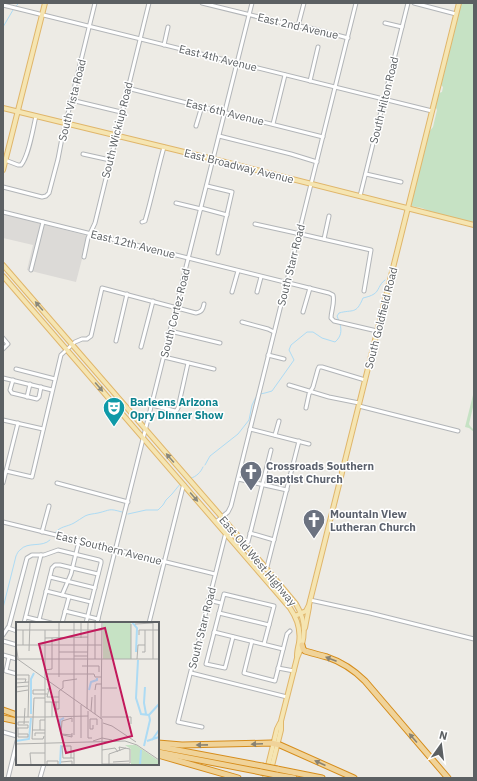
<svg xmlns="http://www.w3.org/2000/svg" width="477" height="781" font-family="'IBM Plex Sans',sans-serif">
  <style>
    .industrial { fill: #dcdad7 }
    .green { fill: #c6e2c4 }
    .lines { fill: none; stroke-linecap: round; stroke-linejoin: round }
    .stream { stroke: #addbf4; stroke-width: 1 }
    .minor-casing { stroke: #b2b5b8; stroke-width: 5 }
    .major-casing { stroke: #e0b66b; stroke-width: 6 }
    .highway-casing { stroke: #d68d1c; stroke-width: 7 }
    .minor { stroke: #fff; stroke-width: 3 }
    .major { stroke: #f5e5b2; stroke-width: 4 }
    .highway { stroke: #f0d399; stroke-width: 5 }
    .highway-bridge-casing { stroke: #d68d1c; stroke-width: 7; stroke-linecap: butt }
    .highway-bridge { stroke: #f0d399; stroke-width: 5 }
    .oneway { fill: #8a887b }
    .oneway2 { fill: #888273 }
    .labels { text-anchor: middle; stroke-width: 3; stroke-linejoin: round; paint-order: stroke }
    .street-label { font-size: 11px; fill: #5c6063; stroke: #fff }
    .culture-label { font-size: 11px; font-weight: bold; fill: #0d838f; stroke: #fff; text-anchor: start }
    .worship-label { font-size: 11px; font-weight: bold; fill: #5b616d; stroke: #fff; text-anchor: start }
    .inset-river { fill: none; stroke: #addbf4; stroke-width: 2 }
    .inset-road { fill: none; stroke: #afafad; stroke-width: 1 }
    .view { fill: #c2185b; fill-opacity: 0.15; stroke: #c2185b; stroke-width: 2 }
    .inset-edge { fill: none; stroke: #5c6063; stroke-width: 2 }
  </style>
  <rect width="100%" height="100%" fill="#edebe5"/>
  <path class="industrial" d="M3 214 88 236 76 282 27 270 33 245 3 238Z"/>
  <g class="green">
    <path d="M461 3H474V223L429 211 422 208 411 206 429 132 433 127 437 110 435 106 439 93 442 92 443 87 441 85Z"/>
    <path d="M474 391V403L469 424 470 426 474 430V432L469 428 465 427Z"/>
  </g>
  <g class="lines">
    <g class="stream">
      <path d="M15 7 19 3"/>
      <path d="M3 27 13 10"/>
      <path d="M339 321 337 316 339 313C353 309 356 315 363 298 367 297 371 296 374 294 379 291 379 284 385 280"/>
      <path d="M260 394 265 393 272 391 294 360 289 350 291 345 307 332H313L322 338 335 342C341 337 342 331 340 324"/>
      <path d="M205 465 210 456 238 434 249 420 252 405 256 397"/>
      <path d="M191 478C196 477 201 472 203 467"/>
      <path d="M128 514 146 510H158L163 505 166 500 172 494 181 483"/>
      <path d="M55 533C60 526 67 527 74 523 78 521 81 518 85 516 89 514 93 514 98 513 111 510 108 508 122 512"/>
      <path d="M3 608 16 556C17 554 18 551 20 550 28 541 42 548 50 540"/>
    </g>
    <g class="minor-casing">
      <g id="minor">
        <path d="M202 3 279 22 314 29 348 38"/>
        <path d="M414 3 456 14"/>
        <path d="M3 5 432 111"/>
        <path d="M385 23 402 27"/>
        <path d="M298 26 304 3"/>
        <path d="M164 45 168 27"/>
        <path d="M310 81 318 47"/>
        <path d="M127 88 323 137"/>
        <path d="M71 100 121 112"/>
        <path d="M273 124 285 75"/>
        <path d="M196 126 202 106"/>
        <path d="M219 136 291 154 317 162"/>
        <path d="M83 154 110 160"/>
        <path d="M5 160 18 165H21C29 156 33 128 36 116"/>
        <path d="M366 174 401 182"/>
        <path d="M207 186 232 192 218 253"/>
        <path d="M3 187 42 197 46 196 49 193 58 159 62 138 95 3"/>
        <path d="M360 196 408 3"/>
        <path d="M176 203 201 209"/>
        <path d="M201 208 227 215"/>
        <path d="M3 212 329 293 333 295C335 303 331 311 331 318L334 321 377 331"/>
        <path d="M142 222 145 221C152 197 157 172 164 147"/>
        <path d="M255 224 296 233 301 234 371 250 364 291"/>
        <path d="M324 239 329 216"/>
        <path d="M84 257 88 238 95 223 149 3"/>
        <path d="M31 270 43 222"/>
        <path d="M232 292 238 271"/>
        <path d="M257 292 261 277"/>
        <path d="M303 312 310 288"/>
        <path d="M242 322 268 329 274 332"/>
        <path d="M170 331 220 343"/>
        <path d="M3 338 8 344 3 349"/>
        <path d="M116 341 127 294"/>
        <path d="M141 347 153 301"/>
        <path d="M268 355 284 359"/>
        <path d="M164 357 214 369"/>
        <path d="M16 369 55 379"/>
        <path d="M3 378 52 390"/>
        <path d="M13 380 10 390 12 393 37 399 39 397 41 387"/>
        <path d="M289 385 329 397 359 403"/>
        <path d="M27 397 30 384"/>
        <path d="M152 405 175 411 177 410 178 408 188 363"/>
        <path d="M359 406 458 431"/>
        <path d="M306 408 309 394 313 387 318 369 319 367H322L365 380"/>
        <path d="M3 420 43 429"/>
        <path d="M250 429 309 444"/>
        <path d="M275 435 279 421"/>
        <path d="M6 471 32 477 61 355 75 342 82 339H87L91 336 102 288 196 313C202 312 203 309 204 304"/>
        <path d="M238 479 287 490"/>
        <path d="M3 483 18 423"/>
        <path d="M57 483 128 502"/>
        <path d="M3 522 215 574"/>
        <path d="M216 522 228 512 231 506 356 3"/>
        <path d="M42 532 49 506"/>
        <path d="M250 533 274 540"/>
        <path d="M245 545 248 542 271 450"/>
        <path d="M266 568 267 567 299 441"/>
        <path d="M50 577 95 588"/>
        <path d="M46 591 91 602"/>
        <path d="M62 595 71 574 79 541"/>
        <path d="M208 600 221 603"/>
        <path d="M310 600 370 613 474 639"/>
        <path d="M65 611 98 619"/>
        <path d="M219 613 269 625"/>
        <path d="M26 617 51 623"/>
        <path d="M39 620 52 568 55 565H60L98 574"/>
        <path d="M24 623 41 555"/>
        <path d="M62 623 69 597"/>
        <path d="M97 623 252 3"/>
        <path d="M149 623 183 487 184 485"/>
        <path d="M8 628 17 631"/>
        <path d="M214 632 283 649"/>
        <path d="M3 635 9 626 27 558 32 555H44L58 550 99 560 101 561V563L86 623"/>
        <path d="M233 637 225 668 206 664 224 594 274 606 264 644"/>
        <path d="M3 641 17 645"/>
        <path d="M252 641 244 673 275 681 287 634 290 631"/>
        <path d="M3 655 17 659"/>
        <path d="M9 657 6 671 17 674"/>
        <path d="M278 668 294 671"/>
        <path d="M191 673 287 697"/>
        <path d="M202 727 178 722 225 536 226 534"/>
        <path d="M3 732 17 736"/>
        <path d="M8 778 17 741"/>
        <path d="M40 778 44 764"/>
      </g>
    </g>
    <g class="major-casing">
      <g id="major">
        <path d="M3 108 213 159 474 225"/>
        <path d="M3 170 45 3"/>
        <path d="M3 265 266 568 296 604C307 622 306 639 297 658L281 721V730L269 778"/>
        <path d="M3 276 290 608C297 618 301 630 299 643 298 647 297 651 297 656"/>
        <path d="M295 616 306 611 309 605 459 3"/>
        <path d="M305 628 309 607"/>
        <path d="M265 778 277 729 280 723"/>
      </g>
    </g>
    <g class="highway-casing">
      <g id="highway">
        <path d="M302 645 303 649 305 651C312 653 319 655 327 657 342 662 354 670 365 681L448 778"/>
        <path d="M3 710 17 715"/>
        <path d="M3 718 17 721"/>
        <path d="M158 743 182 745 271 743 280 745 354 778"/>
        <path d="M161 747 262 766"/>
        <path d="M158 752 261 772"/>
        <path d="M158 755 238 778"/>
        <path d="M277 769 322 778"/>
        <path d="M276 775 294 778"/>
      </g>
    </g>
    <use href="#minor" class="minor"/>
    <use href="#major" class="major"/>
    <use href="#highway" class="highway"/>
    <g class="highway-bridge-casing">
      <g id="highway-bridge">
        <path d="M262 766 277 769"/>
        <path d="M261 772 276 775"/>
      </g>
    </g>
    <use href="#highway-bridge" class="highway-bridge"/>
  </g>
  <defs><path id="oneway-solid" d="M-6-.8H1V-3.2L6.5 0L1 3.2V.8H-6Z"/></defs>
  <g class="oneway">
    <use href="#oneway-solid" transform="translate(39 306) rotate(-131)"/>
    <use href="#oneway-solid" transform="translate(99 387) rotate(49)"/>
    <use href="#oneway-solid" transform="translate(170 458) rotate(-131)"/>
    <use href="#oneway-solid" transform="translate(194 497) rotate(49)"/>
  </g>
  <g class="oneway2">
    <use href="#oneway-solid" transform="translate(331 659) rotate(-159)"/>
    <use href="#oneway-solid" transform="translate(413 738) rotate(-131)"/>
    <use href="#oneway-solid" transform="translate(257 744) rotate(178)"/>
    <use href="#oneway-solid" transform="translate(202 745) rotate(179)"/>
    <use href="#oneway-solid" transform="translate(320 763) rotate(-156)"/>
  </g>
  <defs>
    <g id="theatre-pin" transform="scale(1.15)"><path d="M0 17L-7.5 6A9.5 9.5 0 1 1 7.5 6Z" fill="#0f9aa8" stroke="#fff"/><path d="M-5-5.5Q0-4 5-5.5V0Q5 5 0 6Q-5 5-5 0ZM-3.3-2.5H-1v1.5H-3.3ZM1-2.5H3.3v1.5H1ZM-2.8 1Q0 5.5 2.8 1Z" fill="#fff"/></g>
    <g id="church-pin" transform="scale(1.15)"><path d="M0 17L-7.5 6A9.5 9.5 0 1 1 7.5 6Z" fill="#6b7280" stroke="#fff"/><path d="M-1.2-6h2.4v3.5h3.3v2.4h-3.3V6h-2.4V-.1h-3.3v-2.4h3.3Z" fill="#fff"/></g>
  </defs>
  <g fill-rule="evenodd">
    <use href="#theatre-pin" x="114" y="408"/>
    <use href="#church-pin" x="251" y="472"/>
    <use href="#church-pin" x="314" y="520"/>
  </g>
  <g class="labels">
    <g class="street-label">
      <text transform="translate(298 26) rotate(13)" y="4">East 2nd Avenue</text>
      <text transform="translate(218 58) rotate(14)" y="4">East 4th Avenue</text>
      <text transform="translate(72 100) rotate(-76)" y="4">South Vista Road</text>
      <text transform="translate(384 100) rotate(-76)" y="4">South Hilton Road</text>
      <text transform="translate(225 112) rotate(14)" y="4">East 6th Avenue</text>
      <text transform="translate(117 130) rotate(-76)" y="4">South Wickiup Road</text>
      <text transform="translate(239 166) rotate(14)" y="4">East Broadway Avenue</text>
      <text transform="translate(133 244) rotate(14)" y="4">East 12th Avenue</text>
      <text transform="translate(291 265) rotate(-76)" y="4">South Starr Road</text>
      <text transform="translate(175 313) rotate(-76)" y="4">South Cortez Road</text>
      <text transform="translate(381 318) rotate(-76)" y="4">South Goldfield Road</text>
      <text transform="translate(109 548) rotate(14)" y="4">East Southern Avenue</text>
      <text transform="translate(258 561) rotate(50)" y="4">East Old West Highway</text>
      <text transform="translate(202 628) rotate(-76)" y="4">South Starr Road</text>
    </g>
    <g class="culture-label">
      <text x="130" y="406">Barleens Arizona<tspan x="130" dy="13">Opry Dinner Show</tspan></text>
    </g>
    <g class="worship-label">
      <text x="266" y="470">Crossroads Southern<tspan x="266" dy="13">Baptist Church</tspan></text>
      <text x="330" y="518">Mountain View<tspan x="330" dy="13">Lutheran Church</tspan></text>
    </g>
  </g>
  <g transform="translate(16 622)">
    <rect width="143" height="143" fill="#edebe5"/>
    <path d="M87 0H115V37H87ZM109 123H120L143 139V143H115V127Z" fill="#c6e2c4"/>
    <path class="inset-river" d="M116 0 121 6 120 30M122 38 120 76 125 92 133 93 134 98 128 124M129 65 128 81 130 92M73 68 75 60 81 58V56M15 92V57L18 51M133 93 143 82M44 106V98L48 96M136 118 143 108M0 119 13 117 15 96M131 119 143 115M0 125V138M44 143 45 123M124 143 125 128"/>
    <path class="inset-road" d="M58 0V113M79 0V37M115 2V37M119 2 137 1M0 8H86M7 8V23M29 8V143M123 13V8H143M29 16 72 15M65 16V0M0 23H86M0 23 2 36M13 29 14 0M43 30H72M126 30H129V8M58 34H72M0 36 86 97V143M1 37H143M121 37 122 23H129M137 37V0M66 44H83V50M29 48 36 47V16M29 52H78L79 55H86M0 53H13L12 95M43 55V0M0 57H10L9 60M0 61 13 60M0 65 12 64M86 66H101M31 67H33L31 75H43M0 68V95M29 68H17V72H31M79 68 80 62H86M0 70 12 68M29 80H43M40 80V95M40 87H43V69L47 66V59L61 57M71 87 72 0M72 89V116H76M75 89 76 75M79 92V73M0 95H29M29 95 72 94M36 95V80M86 95H115V102M85 97 86 0M56 100V96L46 99 45 112 56 113M87 101 96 104 120 120M8 102 9 86M77 103V107H74V97H81V103M0 106H12V103H2V100H13M2 106V115H12V112H2M16 108H29M24 108V98H29M47 113 56 115V111M19 114V111H29M28 114 27 117H16L18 76H29M65 116V83M77 119 86 116 96 118M0 122 109 119 121 123 143 138M86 128 99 126 102 130M104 129 103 125 114 127V141M55 130H58V143M55 136V124H46L47 136H58M45 140 56 139V143M97 140 113 139M86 142H114M15 143 14 131H29M31 143V139H42V143M93 143V132L110 126"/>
    <path class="view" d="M89 6 116 114 50 131 23 22Z"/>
    <rect width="143" height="143" class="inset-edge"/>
  </g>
  <rect width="477" height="781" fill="none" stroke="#5c6063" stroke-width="8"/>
  <g transform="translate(441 745) rotate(14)" stroke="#ffffff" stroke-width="3" paint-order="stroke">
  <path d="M0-3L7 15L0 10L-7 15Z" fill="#5c6063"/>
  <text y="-6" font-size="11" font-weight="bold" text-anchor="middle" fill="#5c6063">N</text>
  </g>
</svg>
